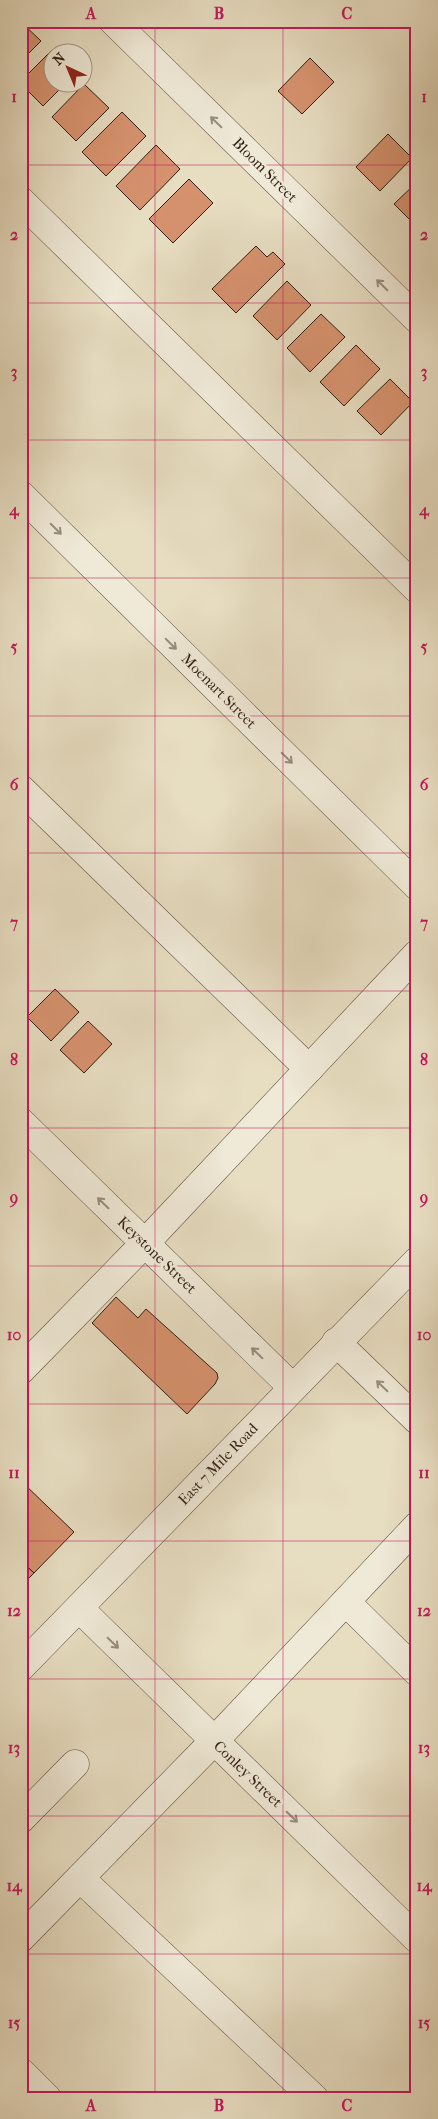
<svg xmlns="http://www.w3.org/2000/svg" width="438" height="2119" font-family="'IM FELL French Canon',serif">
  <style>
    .building { fill: #d6926e; stroke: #2e1d12 }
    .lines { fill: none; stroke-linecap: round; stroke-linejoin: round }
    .minor-casing { stroke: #5c4d3e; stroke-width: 29 }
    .minor { stroke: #efe9d7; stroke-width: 28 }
    .oneway { stroke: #988d7e }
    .grid { fill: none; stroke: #c2185b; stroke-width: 1; stroke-opacity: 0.55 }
    .labels { text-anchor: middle; stroke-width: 5; stroke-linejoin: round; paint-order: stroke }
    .street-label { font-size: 15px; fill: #2e1d12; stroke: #efe9d7 }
    .neatline { fill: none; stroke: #c2185b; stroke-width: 2 }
    .grid-label { font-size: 16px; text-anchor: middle; font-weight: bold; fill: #c2185b }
  </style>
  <rect width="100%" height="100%" fill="#e7ddc1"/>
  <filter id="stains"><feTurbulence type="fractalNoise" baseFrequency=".004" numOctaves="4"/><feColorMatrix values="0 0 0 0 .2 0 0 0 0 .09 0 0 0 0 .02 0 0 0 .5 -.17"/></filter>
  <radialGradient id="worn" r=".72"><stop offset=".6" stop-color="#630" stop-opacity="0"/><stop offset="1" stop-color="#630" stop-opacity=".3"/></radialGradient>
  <g class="building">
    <path d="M21 22 41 41 21 61Z"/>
    <path d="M52 50 55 52H52V82H67L43 106 21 84V81Z"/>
    <path d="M310 58 334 82 302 114 278 91Z"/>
    <path d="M84 84 109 108 76 141 52 117Z"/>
    <path d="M122 112 146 136 106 176 82 152Z"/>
    <path d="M388 134 412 158 380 191 356 167Z"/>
    <path d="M156 145 180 169 140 210 116 186Z"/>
    <path d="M189 179 213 203 173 243 149 219Z"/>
    <path d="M417 182V227L394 204Z"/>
    <path d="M256 246 267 257 273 252 285 264 236 313 212 289Z"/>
    <path d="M287 281 311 305 277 340 253 316Z"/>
    <path d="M321 314 345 337 310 372 287 348Z"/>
    <path d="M356 345 380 369 344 406 320 382Z"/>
    <path d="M390 379 413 402 381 435 357 411Z"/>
    <path d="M55 989 79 1012 51 1041 27 1017Z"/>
    <path d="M88 1021 112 1044 84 1073 60 1050Z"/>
    <path d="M116 1297 138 1318 146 1309 217 1373 218 1378 215 1384 187 1414 92 1323Z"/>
    <path d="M21 1481 74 1532 34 1573 21 1561Z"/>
    <path d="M21 1561 34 1573 21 1586Z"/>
  </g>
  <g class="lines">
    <g class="minor-casing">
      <g id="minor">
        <path d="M113 21 417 319"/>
        <path d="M21 201 417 589"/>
        <path d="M21 495 417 886"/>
        <path d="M21 789 309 1069"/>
        <path d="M21 1122 292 1387"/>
        <path d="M336 1342 417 1420"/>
        <path d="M21 1370 145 1243 417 954"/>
        <path d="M346 1602 417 1672"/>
        <path d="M79 1608 417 1939"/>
        <path d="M21 1667 417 1261"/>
        <path d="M21 1819 75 1764"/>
        <path d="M80 1878 314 2098"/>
        <path d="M21 1938 214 1741 417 1526"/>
        <path d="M21 2072 47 2098"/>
      </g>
    </g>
    <use href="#minor" class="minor"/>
  </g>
  <defs><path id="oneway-shaft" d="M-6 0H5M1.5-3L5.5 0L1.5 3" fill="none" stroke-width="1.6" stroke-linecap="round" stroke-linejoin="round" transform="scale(1.25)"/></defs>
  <g class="oneway">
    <use href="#oneway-shaft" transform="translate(216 122) rotate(-136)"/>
    <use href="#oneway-shaft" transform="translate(382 285) rotate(-135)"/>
    <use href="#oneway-shaft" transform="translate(56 529) rotate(45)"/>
    <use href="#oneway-shaft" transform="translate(171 644) rotate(45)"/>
    <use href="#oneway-shaft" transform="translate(287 758) rotate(45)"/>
    <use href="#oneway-shaft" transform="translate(103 1203) rotate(-136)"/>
    <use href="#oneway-shaft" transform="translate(257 1353) rotate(-136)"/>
    <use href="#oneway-shaft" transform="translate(382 1386) rotate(-136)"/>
    <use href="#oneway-shaft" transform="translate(113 1643) rotate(44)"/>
    <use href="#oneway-shaft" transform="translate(292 1817) rotate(44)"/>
  </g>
  <path class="grid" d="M155 21V2098M283 21V2098M21 165H417M21 303H417M21 440H417M21 578H417M21 716H417M21 853H417M21 991H417M21 1128H417M21 1266H417M21 1404H417M21 1541H417M21 1679H417M21 1816H417M21 1954H417"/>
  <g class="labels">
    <g class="street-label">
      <text transform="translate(265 170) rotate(45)" y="5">Bloom Street</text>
      <text transform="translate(219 691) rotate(45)" y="5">Moenart Street</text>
      <text transform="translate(157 1255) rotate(44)" y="5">Keystone Street</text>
      <text transform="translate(218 1464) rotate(-46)" y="5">East 7 Mile Road</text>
      <text transform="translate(248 1774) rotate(44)" y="5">Conley Street</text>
    </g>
  </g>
  <rect width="438" height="2119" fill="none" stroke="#e7ddc1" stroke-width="55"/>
  <g transform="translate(68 68) rotate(316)"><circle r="24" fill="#efe9d7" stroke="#a29788"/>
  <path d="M0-4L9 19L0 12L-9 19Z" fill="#8f2418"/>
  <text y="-8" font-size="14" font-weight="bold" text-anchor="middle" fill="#2e1d12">N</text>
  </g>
  <rect x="28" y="28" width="382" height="2064" class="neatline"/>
  <g class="grid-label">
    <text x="91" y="19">A</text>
    <text x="219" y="19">B</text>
    <text x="347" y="19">C</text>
    <text x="14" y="102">1</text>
    <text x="424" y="102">1</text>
    <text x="14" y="240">2</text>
    <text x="424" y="240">2</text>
    <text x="14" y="377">3</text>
    <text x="424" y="377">3</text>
    <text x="14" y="515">4</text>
    <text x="424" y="515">4</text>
    <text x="14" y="652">5</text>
    <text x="424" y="652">5</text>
    <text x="14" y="790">6</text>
    <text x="424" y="790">6</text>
    <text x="14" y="928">7</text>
    <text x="424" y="928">7</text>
    <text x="14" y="1065">8</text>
    <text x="424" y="1065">8</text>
    <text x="14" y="1203">9</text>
    <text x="424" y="1203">9</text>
    <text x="14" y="1340">10</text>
    <text x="424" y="1340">10</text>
    <text x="14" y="1478">11</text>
    <text x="424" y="1478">11</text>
    <text x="14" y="1616">12</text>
    <text x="424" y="1616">12</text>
    <text x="14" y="1753">13</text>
    <text x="424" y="1753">13</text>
    <text x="14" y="1891">14</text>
    <text x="424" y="1891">14</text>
    <text x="14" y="2028">15</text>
    <text x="424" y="2028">15</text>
    <text x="91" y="2111">A</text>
    <text x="219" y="2111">B</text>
    <text x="347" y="2111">C</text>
  </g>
  <rect width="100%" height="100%" filter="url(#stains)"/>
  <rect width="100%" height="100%" fill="url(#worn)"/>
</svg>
